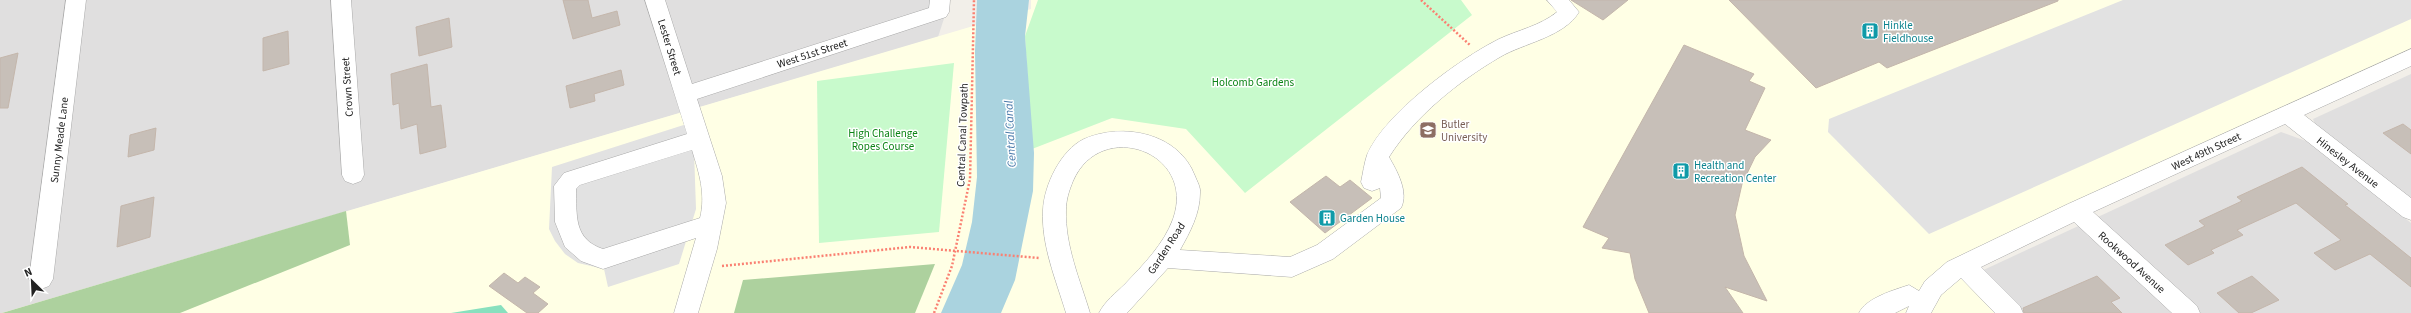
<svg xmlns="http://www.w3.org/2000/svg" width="2411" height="313" font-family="'Source Sans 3',sans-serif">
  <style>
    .residential { fill: #e0dfdf }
    .education { fill: #ffffe5 }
    .forest { fill: #add19e }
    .park { fill: #c8facc }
    .pitch { fill: #88e0be }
    .parking { fill: #e2e2e2 }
    .water { fill: #aad3df }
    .building { fill: #c7bfb8; stroke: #c4b6ab }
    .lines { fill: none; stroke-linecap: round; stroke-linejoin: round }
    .minor-casing { stroke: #a9a9a9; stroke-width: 1 }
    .path { stroke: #fa8072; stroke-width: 2.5; stroke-dasharray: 2 2; stroke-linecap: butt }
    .minor { fill: #fff; fill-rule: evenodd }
    .labels { text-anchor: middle; stroke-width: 3; stroke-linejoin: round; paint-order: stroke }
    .culture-label { font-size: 11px; fill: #0d838f; stroke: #fff; text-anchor: start }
    .street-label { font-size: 11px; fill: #222; stroke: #fff }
    .park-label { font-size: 11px; fill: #0c8416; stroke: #fff }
    .education-label { font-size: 11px; fill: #785e54; stroke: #fff; text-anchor: start }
    .water-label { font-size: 12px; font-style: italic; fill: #4a7aab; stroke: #fff }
  </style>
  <rect width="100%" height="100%" fill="#f2efe9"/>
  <g class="residential">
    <path d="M0 0H950L938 37 2 313H0Z"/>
    <path d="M2411 74V199L2316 126 2313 119Z"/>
    <path d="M2281 132 2306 141 2411 223V313H2017L1977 273Z"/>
  </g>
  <path class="education" d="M1031 0H2411V49L1961 256 2017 313H2L1031 9Z"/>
  <g class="forest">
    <path d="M346 211 350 245 180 313H2Z"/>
    <path d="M935 264 915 313H734L743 280Z"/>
  </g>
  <g class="park">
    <path d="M1038 0H1461L1472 15 1245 193 1186 129 1112 118 1032 149 1025 36Z"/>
    <path d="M954 63 939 232 819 243 817 81Z"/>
  </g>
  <path class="pitch" d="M501 305 508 313H451Z"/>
  <g class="parking">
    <path d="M2123 0H2411V19L1929 234 1828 132 1829 119Z"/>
    <path d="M693 122 696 209 679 264 608 287 604 269 578 263 565 254 555 241 549 229 552 167Z"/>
  </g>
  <path class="water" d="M977 0H1029L1025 36 1034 153 1033 191 1015 280 1001 313H941L962 265 972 222 977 177 975 51Z"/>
  <g class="building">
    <path d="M563 0H588L592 18 617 11 620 25 573 39Z"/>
    <path d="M1571 0H1628L1603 20Z"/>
    <path d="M1729 0H2058V1L1887 68 1879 62 1816 88Z"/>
    <path d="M449 18 452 47 419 56 416 27Z"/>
    <path d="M288 31 289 64 263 71V38Z"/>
    <path d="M1684 45 1754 74 1749 81 1765 88 1745 130 1771 140 1755 157 1742 184 1735 215 1744 256 1767 301 1725 287 1743 313H1649L1635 279 1630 253 1602 248 1609 238 1583 227Z"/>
    <path d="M18 53 8 108H0V58Z"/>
    <path d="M427 64 431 107 441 105 446 147 420 154 417 124 401 129 399 103 393 105 391 74Z"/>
    <path d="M621 70 624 85 594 94 595 101 570 108 566 86Z"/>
    <path d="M2403 124 2411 130V154L2383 133Z"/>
    <path d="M156 128 154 150 128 157 130 135Z"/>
    <path d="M2302 167 2348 204 2345 205 2411 258V287L2370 254 2335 270 2314 253 2341 240 2296 203 2237 230 2243 235 2211 250 2214 253 2188 265 2165 245 2205 226 2199 221 2242 201 2237 197Z"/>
    <path d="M1326 176 1340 187 1350 180 1372 198 1325 233 1290 202Z"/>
    <path d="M154 197 150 237 117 247 121 206Z"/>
    <path d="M504 273 518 283 525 277 540 287 533 293 548 304 538 313H527L489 286Z"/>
    <path d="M2097 276 2120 298 2111 302 2122 313H2024L2023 308Z"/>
    <path d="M2252 276 2279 300 2251 313H2239L2217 293Z"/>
  </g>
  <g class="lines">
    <g class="minor-casing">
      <g id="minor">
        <path d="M66 0H86L53 279 49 286 41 289 33 286 29 279Z"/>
        <path d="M331 0H351L364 175 361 181 353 184 345 181 342 175Z"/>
        <path d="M645 0H665L692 84 929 8 930 0H950L949 12 946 17 697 99 722 176 726 203 717 249 698 313H674L696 238 603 269 581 261 565 247 555 222 554 186 564 173 687 134ZM692 150C699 173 706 194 700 218L603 249C573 239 577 215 576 189L580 185Z"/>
        <path d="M1547 0H1569L1579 12C1564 37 1524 43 1500 57 1459 81 1415 116 1389 157 1397 171 1409 192 1401 208L1333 259 1292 277 1168 268 1127 313H1099C1105 301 1116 293 1125 284 1143 265 1164 244 1173 219 1197 152 1101 117 1073 181 1069 191 1066 200 1066 210 1065 246 1080 280 1090 313H1066C1056 280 1041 245 1043 210 1044 185 1061 150 1084 139 1123 122 1179 133 1195 176 1197 181 1201 188 1200 193 1200 214 1190 232 1180 250L1290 257 1317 245 1381 198 1380 188 1372 191 1364 188 1361 182C1363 173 1364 164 1367 155 1384 114 1459 59 1499 39 1518 30 1540 26 1557 12Z"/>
        <path d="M2411 49V66L2304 115 2411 198V220L2403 217 2285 124 2093 212 2197 306 2200 313H2172L2074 222 1981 267 2020 306 2023 313H1995L1961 278 1941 295 1931 313H1906L1909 306 1895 313H1859C1866 298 1894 290 1909 285L1919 291 1925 281 1947 262 2068 204Z"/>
      </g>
    </g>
    <g class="path">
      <path d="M1421 0 1471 46"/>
      <path d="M722 266 910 247 1039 258"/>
      <path d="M934 313 952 266 970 179 974 0"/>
    </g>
    <use href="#minor" class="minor"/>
  </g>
  <defs>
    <g id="building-square" transform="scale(0.9)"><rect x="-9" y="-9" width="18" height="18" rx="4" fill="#0f9aa8" stroke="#fff"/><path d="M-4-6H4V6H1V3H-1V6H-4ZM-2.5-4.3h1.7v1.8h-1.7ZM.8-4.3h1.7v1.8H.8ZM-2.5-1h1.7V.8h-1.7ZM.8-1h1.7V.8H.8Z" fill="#fff"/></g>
    <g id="university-square" transform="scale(0.9)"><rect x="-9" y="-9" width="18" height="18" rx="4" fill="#8d6e63" stroke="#fff"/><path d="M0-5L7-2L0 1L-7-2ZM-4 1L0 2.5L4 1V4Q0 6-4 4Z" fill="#fff"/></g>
  </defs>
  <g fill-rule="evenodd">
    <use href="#building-square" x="1870" y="31"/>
    <use href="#university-square" x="1428" y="130"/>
    <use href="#building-square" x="1681" y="171"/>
    <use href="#building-square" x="1327" y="218"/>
  </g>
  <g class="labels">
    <g class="culture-label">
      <text x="1883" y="29">Hinkle<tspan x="1883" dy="13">Fieldhouse</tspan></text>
      <text x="1694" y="169">Health and<tspan x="1694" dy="13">Recreation Center</tspan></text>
      <text x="1340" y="222">Garden House</text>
    </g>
    <g class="street-label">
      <text transform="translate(670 47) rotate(73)" y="4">Lester Street</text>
      <text transform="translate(812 53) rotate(-18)" y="4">West 51st Street</text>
      <text transform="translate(347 87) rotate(-94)" y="4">Crown Street</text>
      <text transform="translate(962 135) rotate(-88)" y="4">Central Canal Towpath</text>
      <text transform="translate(59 140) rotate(-83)" y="4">Sunny Meade Lane</text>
      <text transform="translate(2206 151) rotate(-25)" y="4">West 49th Street</text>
      <text transform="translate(2348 162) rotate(38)" y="4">Hinesley Avenue</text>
      <text transform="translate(1166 248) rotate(-57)" y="4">Garden Road</text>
      <text transform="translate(2132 262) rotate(42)" y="4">Rookwood Avenue</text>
    </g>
    <g class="park-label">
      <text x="1253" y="86">Holcomb Gardens</text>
      <text x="883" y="137">High Challenge<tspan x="883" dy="13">Ropes Course</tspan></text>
    </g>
    <g class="education-label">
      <text x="1441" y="128">Butler<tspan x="1441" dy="13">University</tspan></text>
    </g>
    <g class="water-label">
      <text transform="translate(1010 134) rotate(-93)" y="4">Central Canal</text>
    </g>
  </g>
  <g transform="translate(32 281) rotate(336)" stroke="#ffffff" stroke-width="3" paint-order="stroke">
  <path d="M0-3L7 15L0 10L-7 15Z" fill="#222222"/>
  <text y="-6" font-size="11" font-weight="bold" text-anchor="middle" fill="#222222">N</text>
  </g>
</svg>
